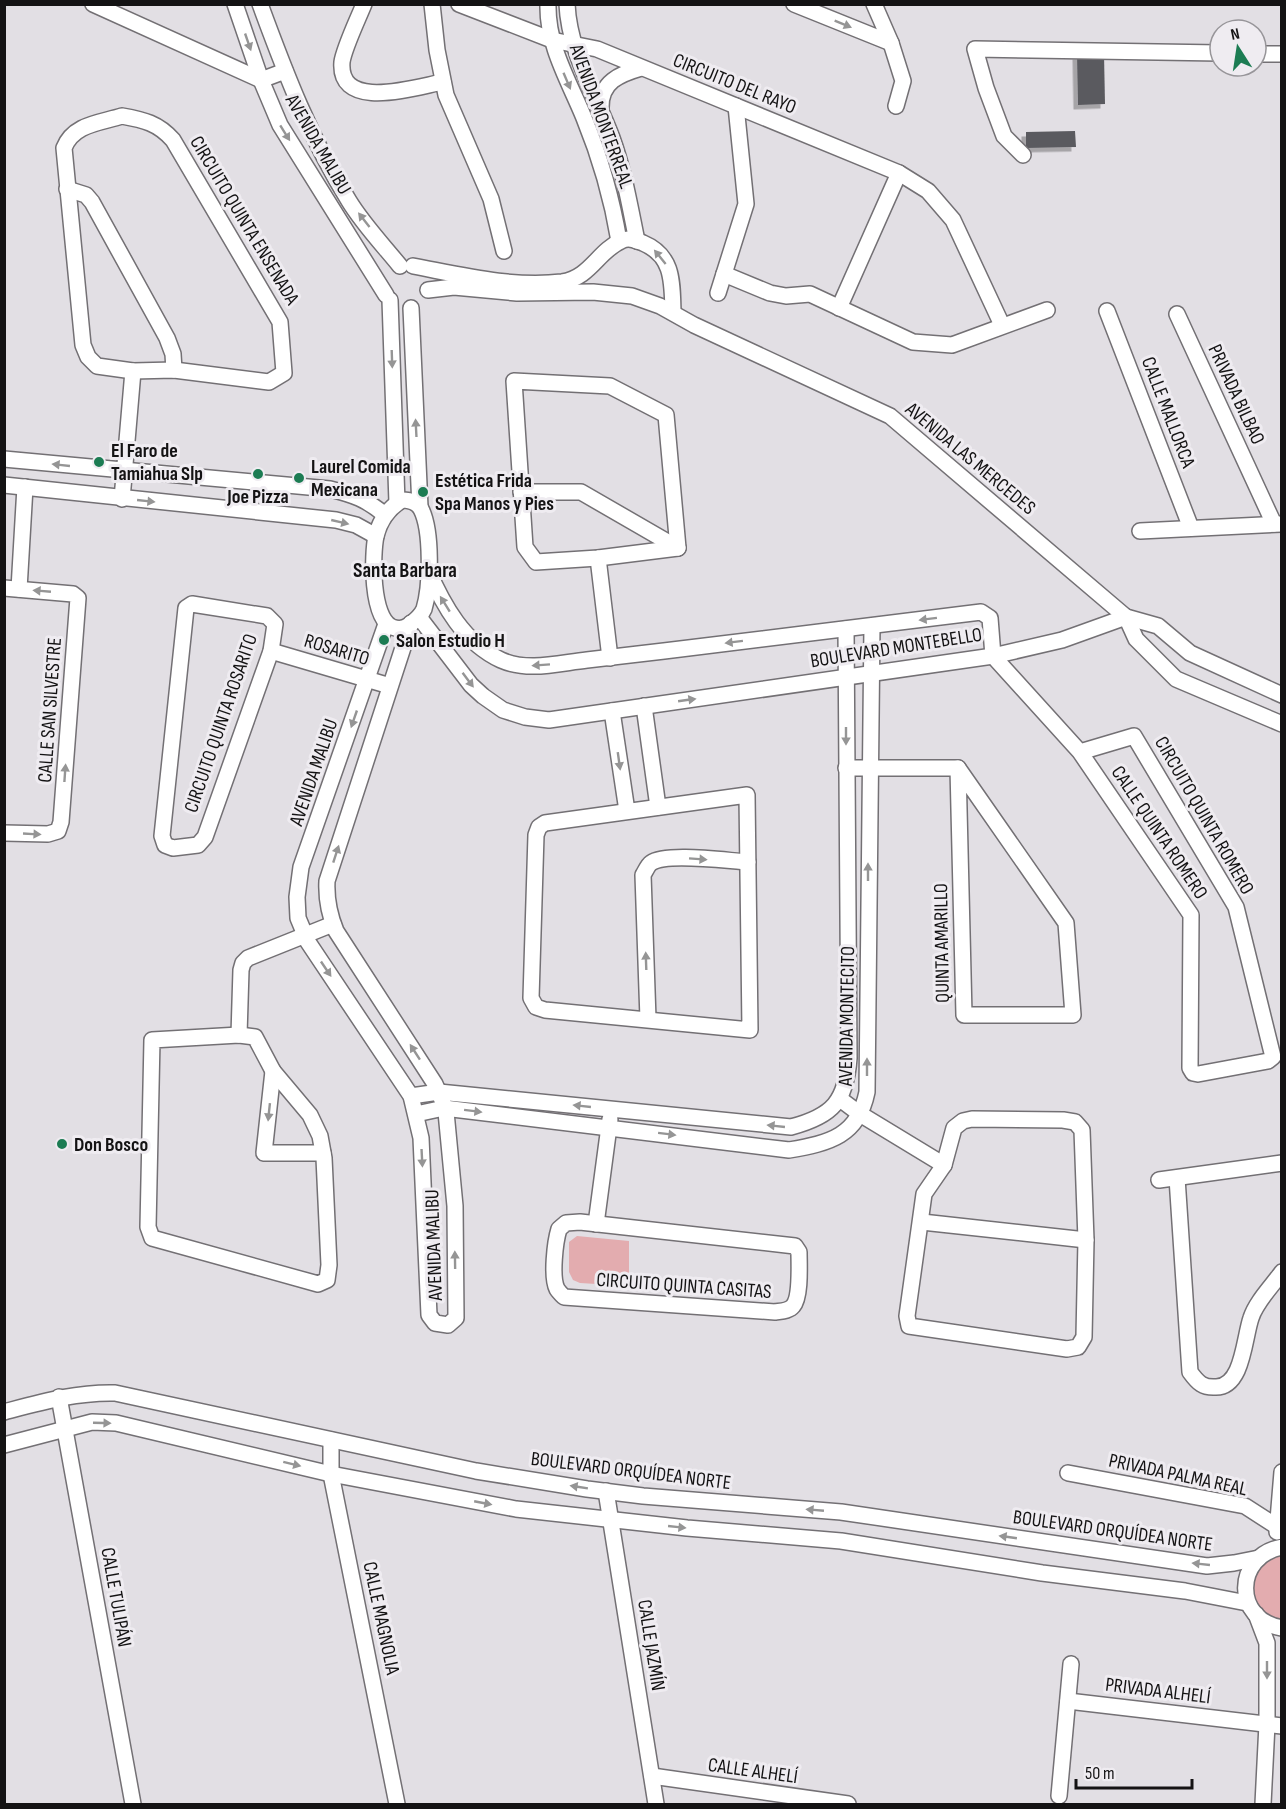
<svg xmlns="http://www.w3.org/2000/svg" width="1286" height="1809" font-family="'Sofia Sans Condensed',sans-serif">
  <style>
    .green { fill: #e3acaf }
    .building { fill: #5a5a5f; filter: url(#shadow) }
    .lines { fill: none; stroke-linecap: round; stroke-linejoin: round }
    .minor-casing { stroke: #737074; stroke-width: 18 }
    .minor { stroke: #fff; stroke-width: 15 }
    .oneway { fill: #959595 }
    .poi-dot { fill: #1c7c53; stroke: #efecf1; stroke-width: 2 }
    .labels { text-anchor: middle; stroke-width: 6; stroke-linejoin: round; paint-order: stroke }
    .street-label { font-size: 20px; fill: #141314; stroke: #efecf1 }
    .poi-label { font-size: 20px; font-weight: bold; fill: #141314; stroke: #efecf1; text-anchor: start }
    .neighbourhood-label { font-size: 21px; font-weight: bold; fill: #141314; stroke: #efecf1 }
  </style>
  <defs>
    <filter id="shadow"><feDropShadow dx="-4.5" dy="4.5" stdDeviation="0" flood-color="#0004"/></filter>
  </defs>
  <rect width="100%" height="100%" fill="#e2dfe4"/>
  <g class="green">
    <path d="M577 1236 629 1241V1286L580 1283 573 1280 569 1272V1242Z"/>
    <path d="M1281 1548V1628L1256 1614 1247 1579Z"/>
  </g>
  <g class="building">
    <path d="M1104 54 1105 104 1078 105 1077 55Z"/>
    <path d="M1075 131 1076 147 1026 148V132Z"/>
  </g>
  <g class="lines">
    <g class="minor-casing">
      <g id="minor">
        <path d="M93 4 261 80 285 71"/>
        <path d="M235 4 261 80 280 125 386 295"/>
        <path d="M260 4C285 72 311 140 349 201 363 224 383 245 400 266"/>
        <path d="M364 4C358 19 344 48 342 62 338 112 415 87 443 82"/>
        <path d="M432 4 437 50 446 95 491 199 504 251"/>
        <path d="M459 4 552 40 597 49 899 173 928 191 953 220 1002 325"/>
        <path d="M548 4C547 46 569 81 584 118 600 157 612 199 619 241"/>
        <path d="M567 4C569 52 596 95 612 138 624 171 630 207 637 241"/>
        <path d="M794 4 891 43"/>
        <path d="M874 4 891 43 903 81 896 106"/>
        <path d="M1256 54H1282"/>
        <path d="M601 108C600 82 620 74 641 68"/>
        <path d="M122 116C144 120 158 123 173 140L280 322 284 373 269 382 174 370 133 371 97 366 88 357 83 345 64 148C73 124 100 123 122 116Z"/>
        <path d="M1023 155 1004 136 986 88 975 49 1220 53"/>
        <path d="M67 189 86 195 92 202 167 338 173 354 174 370"/>
        <path d="M413 266C461 275 512 288 562 282 590 278 598 251 621 241 628 237 635 240 643 243 674 256 672 283 673 312"/>
        <path d="M724 274 770 293 786 296 810 294 913 342 952 345 1047 310"/>
        <path d="M428 290 454 287 517 293 593 292 632 296 660 306 694 325 890 416 1126 617 1158 626 1190 653 1282 695"/>
        <path d="M718 293 746 204 736 106"/>
        <path d="M390 300 397 503"/>
        <path d="M411 308 420 507"/>
        <path d="M839 308 899 173"/>
        <path d="M1107 311 1191 528"/>
        <path d="M1177 314 1274 524"/>
        <path d="M514 381 610 386 666 415 678 548 598 558 536 562 525 547Z"/>
        <path d="M4 459 330 489C354 495 366 499 385 515"/>
        <path d="M4 485 336 520 356 525 376 536"/>
        <path d="M521 492H581L678 548"/>
        <path d="M122 499 133 371"/>
        <path d="M402 500C409 500 417 502 421 509 432 530 431 586 424 609 421 616 415 621 409 625 404 629 397 629 392 627 371 618 372 555 376 536 380 520 389 508 402 500Z"/>
        <path d="M1140 531 1281 524"/>
        <path d="M598 558 610 658"/>
        <path d="M428 570C443 605 464 643 501 660 528 672 559 663 587 660 612 657 638 654 664 651 769 638 875 625 981 612L990 618 993 656"/>
        <path d="M4 588 73 594 78 598 61 822 58 831 48 834 4 833"/>
        <path d="M19 589 25 487"/>
        <path d="M192 604 267 616 275 624 271 651 205 837 198 845 173 848 165 845 162 836 186 608Z"/>
        <path d="M419 617 471 685 483 696 503 710 525 717 549 720 993 656 1062 640 1126 617"/>
        <path d="M1126 617 1136 639 1176 679 1282 724"/>
        <path d="M386 624 301 867 297 897 298 918 308 942 411 1096 421 1138 429 1315 435 1323 448 1325 456 1318 455 1206 446 1112 442 1100 435 1084 336 931C329 914 326 900 327 881L411 623"/>
        <path d="M271 651 390 686"/>
        <path d="M993 656 1080 752 1191 915 1190 1068 1193 1073 1198 1074 1268 1061 1273 1057 1236 907 1134 736 1080 752"/>
        <path d="M644 706 658 807"/>
        <path d="M612 711 627 811"/>
        <path d="M846 768H958"/>
        <path d="M958 768 1066 923 1073 1015H964Z"/>
        <path d="M747 795 750 1030 545 1010 536 1007 531 998 536 835 539 827 545 823Z"/>
        <path d="M648 1019 643 875C646 870 648 865 651 863 666 852 728 861 748 862"/>
        <path d="M239 1035 255 1037 273 1071 310 1115 320 1136 324 1158 329 1265 327 1280 318 1284 152 1238 148 1227 152 1040Z"/>
        <path d="M239 1035 241 970 243 963 248 958 333 924"/>
        <path d="M273 1071 264 1153H323"/>
        <path d="M411 1096 439 1092 791 1127C833 1116 846 1101 849 1058L846 629"/>
        <path d="M840 1099 860 1114 944 1165"/>
        <path d="M416 1114 444 1108 789 1150C830 1143 858 1136 867 1092L872 626"/>
        <path d="M972 1119 1063 1120 1075 1122 1082 1130 1086 1240 1084 1337 1078 1347 1067 1349 909 1326 907 1316 924 1194 944 1165 954 1128 963 1121Z"/>
        <path d="M1177 1178 1190 1372C1198 1383 1203 1388 1216 1387 1243 1387 1244 1338 1251 1318 1256 1302 1272 1286 1282 1272"/>
        <path d="M1159 1180 1282 1163"/>
        <path d="M580 1222 795 1246 799 1252C799 1264 801 1297 793 1306 789 1311 781 1311 775 1312L564 1297C562 1295 559 1292 557 1289 551 1277 555 1242 559 1229L566 1223Z"/>
        <path d="M922 1222 1086 1240"/>
        <path d="M596 1224 610 1119"/>
        <path d="M59 1397 133 1804"/>
        <path d="M4 1412C42 1402 77 1392 115 1393L476 1471 587 1489 643 1496 841 1512 1207 1566 1234 1563 1259 1558"/>
        <path d="M331 1440V1474L397 1804"/>
        <path d="M4 1445 92 1422 116 1423 331 1474 516 1509 687 1528 841 1541 1042 1573 1185 1591 1247 1603"/>
        <path d="M1068 1473 1245 1506 1276 1526"/>
        <path d="M606 1491 656 1804"/>
        <path d="M1277 1532 1282 1472"/>
        <path d="M1282 1547C1234 1556 1233 1620 1282 1628"/>
        <path d="M1256 1614 1267 1643V1724L1263 1804"/>
        <path d="M1068 1701 1282 1726"/>
        <path d="M652 1776 848 1804"/>
        <path d="M1059 1796 1071 1664"/>
      </g>
    </g>
    <use href="#minor" class="minor"/>
  </g>
  <defs><path id="oneway-solid" d="M-6-.8H1V-3.2L6.5 0L1 3.2V.8H-6Z" transform="scale(1.5)"/></defs>
  <g class="oneway">
    <use href="#oneway-solid" transform="translate(843 24) rotate(22)"/>
    <use href="#oneway-solid" transform="translate(248 42) rotate(71)"/>
    <use href="#oneway-solid" transform="translate(567 81) rotate(67)"/>
    <use href="#oneway-solid" transform="translate(285 133) rotate(58)"/>
    <use href="#oneway-solid" transform="translate(364 220) rotate(-128)"/>
    <use href="#oneway-solid" transform="translate(660 257) rotate(-129)"/>
    <use href="#oneway-solid" transform="translate(392 359) rotate(88)"/>
    <use href="#oneway-solid" transform="translate(416 428) rotate(-93)"/>
    <use href="#oneway-solid" transform="translate(61 465) rotate(-174)"/>
    <use href="#oneway-solid" transform="translate(146 501) rotate(6)"/>
    <use href="#oneway-solid" transform="translate(340 522) rotate(13)"/>
    <use href="#oneway-solid" transform="translate(42 591) rotate(-175)"/>
    <use href="#oneway-solid" transform="translate(445 604) rotate(-122)"/>
    <use href="#oneway-solid" transform="translate(928 619) rotate(173)"/>
    <use href="#oneway-solid" transform="translate(734 642) rotate(173)"/>
    <use href="#oneway-solid" transform="translate(541 665) rotate(176)"/>
    <use href="#oneway-solid" transform="translate(468 680) rotate(53)"/>
    <use href="#oneway-solid" transform="translate(687 700) rotate(-8)"/>
    <use href="#oneway-solid" transform="translate(354 719) rotate(109)"/>
    <use href="#oneway-solid" transform="translate(846 736) rotate(90)"/>
    <use href="#oneway-solid" transform="translate(619 761) rotate(82)"/>
    <use href="#oneway-solid" transform="translate(65 773) rotate(-86)"/>
    <use href="#oneway-solid" transform="translate(32 834) rotate(3)"/>
    <use href="#oneway-solid" transform="translate(336 854) rotate(-72)"/>
    <use href="#oneway-solid" transform="translate(698 859) rotate(4)"/>
    <use href="#oneway-solid" transform="translate(868 872) rotate(-90)"/>
    <use href="#oneway-solid" transform="translate(646 961) rotate(-92)"/>
    <use href="#oneway-solid" transform="translate(326 969) rotate(56)"/>
    <use href="#oneway-solid" transform="translate(415 1052) rotate(-123)"/>
    <use href="#oneway-solid" transform="translate(867 1067) rotate(-90)"/>
    <use href="#oneway-solid" transform="translate(582 1106) rotate(-174)"/>
    <use href="#oneway-solid" transform="translate(473 1111) rotate(7)"/>
    <use href="#oneway-solid" transform="translate(269 1112) rotate(96)"/>
    <use href="#oneway-solid" transform="translate(776 1126) rotate(-174)"/>
    <use href="#oneway-solid" transform="translate(667 1134) rotate(7)"/>
    <use href="#oneway-solid" transform="translate(422 1158) rotate(87)"/>
    <use href="#oneway-solid" transform="translate(455 1260) rotate(-91)"/>
    <use href="#oneway-solid" transform="translate(102 1423) rotate(2)"/>
    <use href="#oneway-solid" transform="translate(292 1464) rotate(14)"/>
    <use href="#oneway-solid" transform="translate(579 1487) rotate(-171)"/>
    <use href="#oneway-solid" transform="translate(483 1503) rotate(11)"/>
    <use href="#oneway-solid" transform="translate(815 1510) rotate(-175)"/>
    <use href="#oneway-solid" transform="translate(677 1527) rotate(6)"/>
    <use href="#oneway-solid" transform="translate(1008 1537) rotate(-172)"/>
    <use href="#oneway-solid" transform="translate(1201 1564) rotate(-174)"/>
    <use href="#oneway-solid" transform="translate(1267 1670) rotate(90)"/>
  </g>
  <g class="poi-dot">
    <circle cx="99" cy="462" r="6"/>
    <circle cx="258" cy="474" r="6"/>
    <circle cx="299" cy="478" r="6"/>
    <circle cx="423" cy="492" r="6"/>
    <circle cx="384" cy="640" r="6"/>
    <circle cx="62" cy="1144" r="6"/>
  </g>
  <g class="labels">
    <g class="street-label">
      <text transform="translate(735 83) rotate(22)" y="7">CIRCUITO DEL RAYO</text>
      <text transform="translate(602 116) rotate(70)" y="7">AVENIDA MONTERREAL</text>
      <text transform="translate(319 144) rotate(60)" y="7">AVENIDA MALIBU</text>
      <text transform="translate(245 220) rotate(59)" y="7">CIRCUITO QUINTA ENSENADA</text>
      <text transform="translate(1237 394) rotate(65)" y="7">PRIVADA BILBAO</text>
      <text transform="translate(1169 412) rotate(69)" y="7">CALLE MALLORCA</text>
      <text transform="translate(971 458) rotate(40)" y="7">AVENIDA LAS MERCEDES</text>
      <text transform="translate(896 647) rotate(-9)" y="7">BOULEVARD MONTEBELLO</text>
      <text transform="translate(337 649) rotate(17)" y="7">ROSARITO</text>
      <text transform="translate(49 710) rotate(-86)" y="7">CALLE SAN SILVESTRE</text>
      <text transform="translate(220 723) rotate(-71)" y="7">CIRCUITO QUINTA ROSARITO</text>
      <text transform="translate(313 772) rotate(-71)" y="7">AVENIDA MALIBU</text>
      <text transform="translate(1205 815) rotate(60)" y="7">CIRCUITO QUINTA ROMERO</text>
      <text transform="translate(1160 832) rotate(56)" y="7">CALLE QUINTA ROMERO</text>
      <text transform="translate(941 943) rotate(-91)" y="7">QUINTA AMARILLO</text>
      <text transform="translate(846 1016) rotate(-89)" y="7">AVENIDA MONTECITO</text>
      <text transform="translate(433 1245) rotate(-92)" y="7">AVENIDA MALIBU</text>
      <text transform="translate(684 1285) rotate(4)" y="7">CIRCUITO QUINTA CASITAS</text>
      <text transform="translate(631 1470) rotate(7)" y="7">BOULEVARD ORQUÍDEA NORTE</text>
      <text transform="translate(1178 1474) rotate(12)" y="7">PRIVADA PALMA REAL</text>
      <text transform="translate(1113 1530) rotate(8)" y="7">BOULEVARD ORQUÍDEA NORTE</text>
      <text transform="translate(117 1597) rotate(80)" y="7">CALLE TULIPÁN</text>
      <text transform="translate(382 1618) rotate(78)" y="7">CALLE MAGNOLIA</text>
      <text transform="translate(652 1645) rotate(81)" y="7">CALLE JAZMÍN</text>
      <text transform="translate(1158 1690) rotate(7)" y="7">PRIVADA ALHELÍ</text>
      <text transform="translate(753 1770) rotate(8)" y="7">CALLE ALHELÍ</text>
    </g>
    <g class="poi-label">
      <text x="111" y="457">El Faro de<tspan x="111" dy="23">Tamiahua Slp</tspan></text>
      <text x="311" y="473">Laurel Comida<tspan x="311" dy="23">Mexicana</tspan></text>
      <text x="435" y="487">Estética Frida<tspan x="435" dy="23">Spa Manos y Pies</tspan></text>
      <text x="258" y="503" text-anchor="middle">Joe Pizza</text>
      <text x="396" y="647">Salon Estudio H</text>
      <text x="74" y="1151">Don Bosco</text>
    </g>
    <g class="neighbourhood-label">
      <text x="405" y="577">Santa Barbara</text>
    </g>
  </g>
  <rect width="1286" height="1809" fill="none" stroke="#141314" stroke-width="12"/>
  <g transform="translate(1238 48) rotate(348)"><circle r="28" fill="#efecf1" stroke="#979599" stroke-width="1.5"/>
  <path d="M0-4.5L10 22L0 15L-10 22Z" fill="#1c7c53"/>
  <text y="-9" font-size="16" font-weight="bold" text-anchor="middle" fill="#141314">N</text>
  </g>
  <path d="M1076 1779v9h116v-9" fill="none" stroke="#141314" stroke-width="3"/>
  <text x="1085" y="1779" font-size="18" fill="#141314" stroke="#efecf1" stroke-width="4.5" paint-order="stroke">50 m</text>
</svg>
